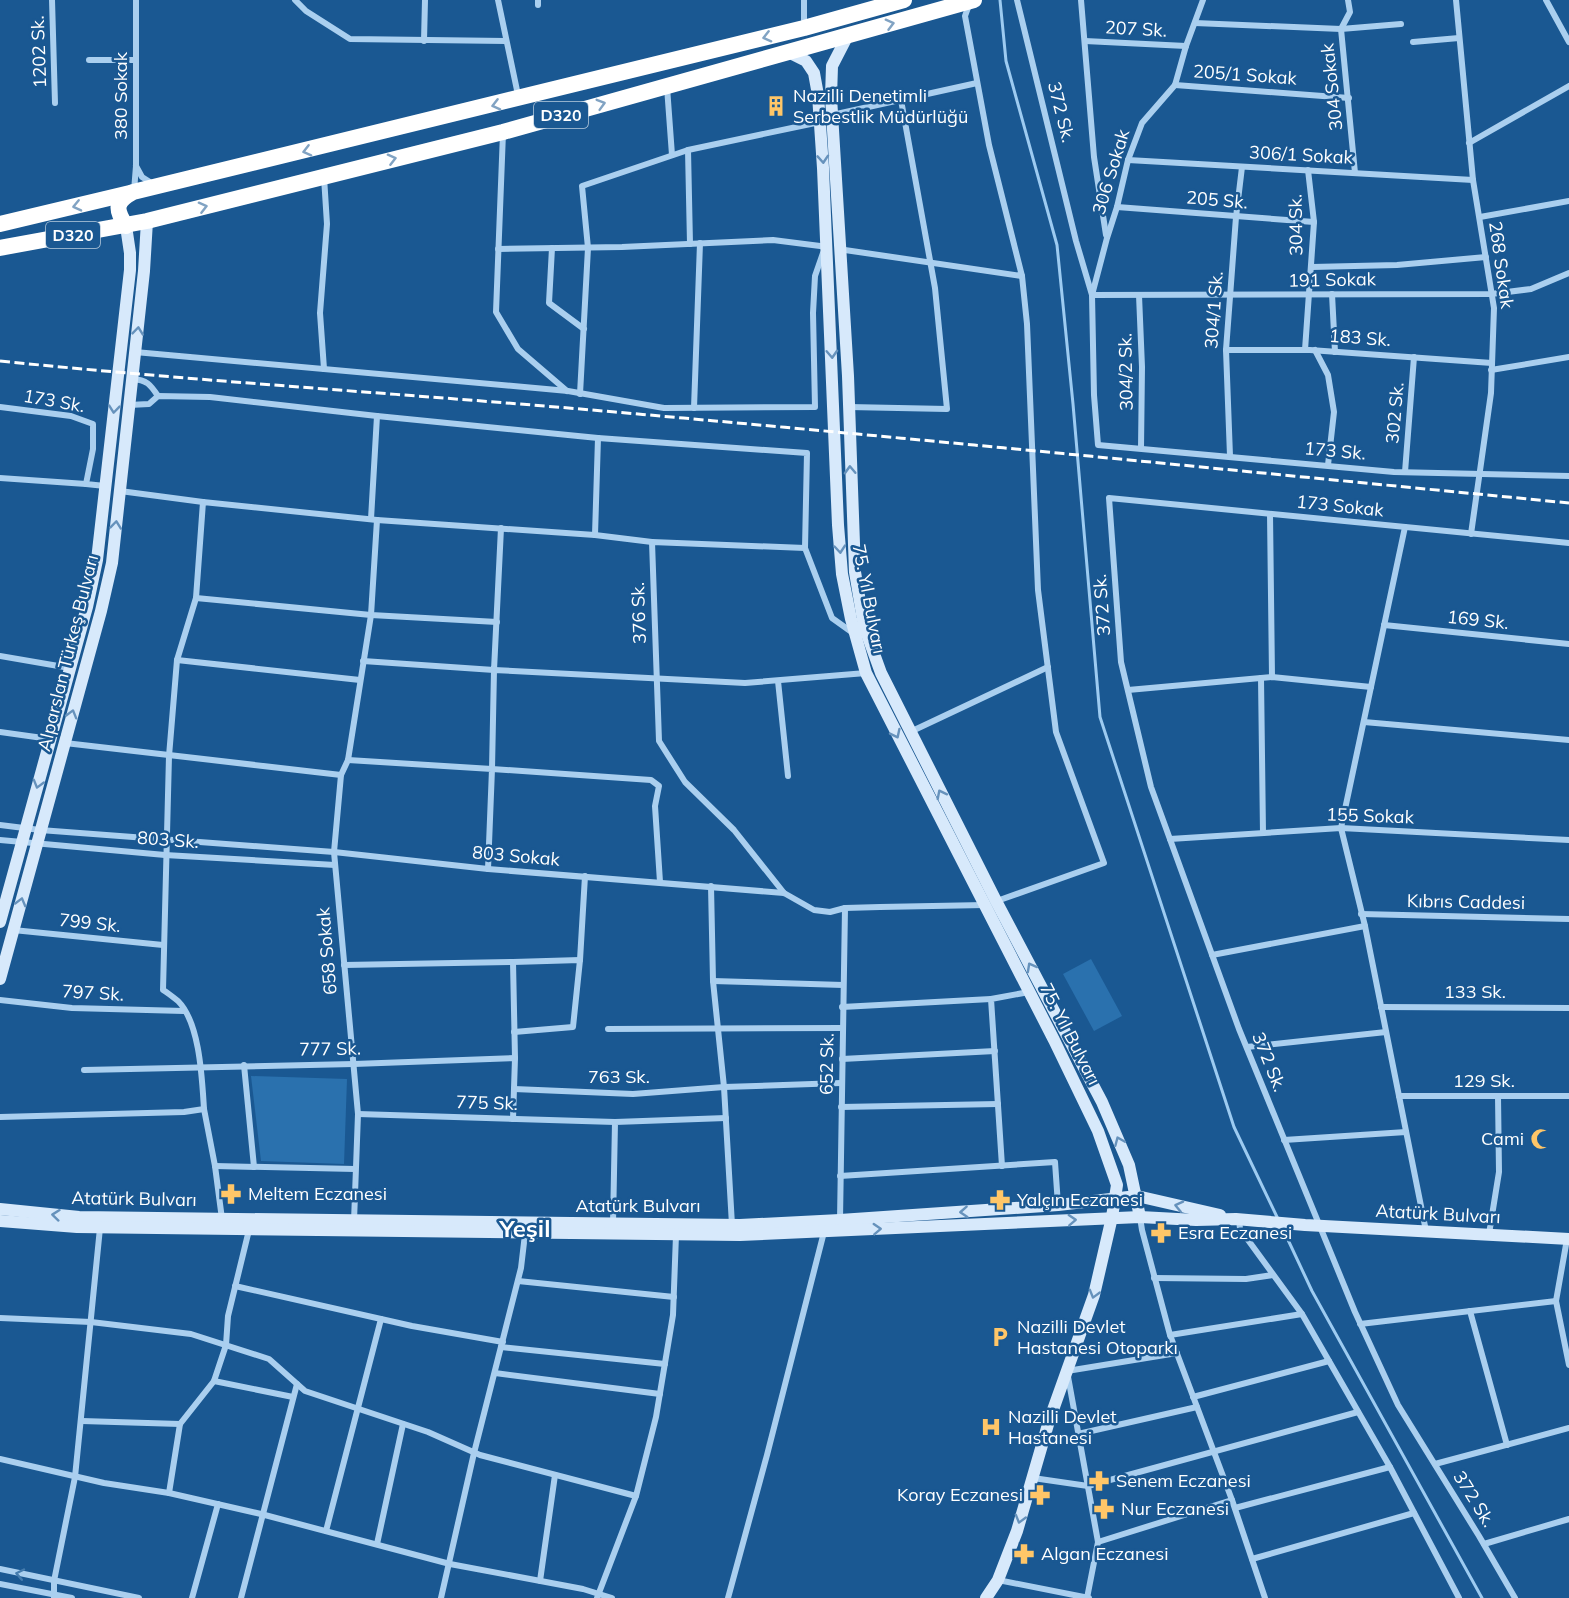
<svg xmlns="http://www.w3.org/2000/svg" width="1569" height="1598" font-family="Mulish,sans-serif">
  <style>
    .green { fill: #2a71ae }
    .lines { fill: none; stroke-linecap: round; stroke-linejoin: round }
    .stream { stroke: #9dcbf1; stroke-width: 3 }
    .street { stroke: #aacfef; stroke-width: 6 }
    .secondary { stroke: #d7e9fb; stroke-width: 12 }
    .highway { stroke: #fff; stroke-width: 16 }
    .rail { stroke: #fff; stroke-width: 3; stroke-dasharray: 10 4.5; stroke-linecap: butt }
    .oneway { stroke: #81a3c3 }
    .oneway2 { stroke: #6692bc }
    .oneway3 { stroke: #457cae }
    .labels { text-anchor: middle; stroke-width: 5; stroke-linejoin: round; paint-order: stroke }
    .shield { fill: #1a5892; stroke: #bacdde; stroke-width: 1.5 }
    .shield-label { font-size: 16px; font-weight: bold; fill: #fff }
    .street-label { font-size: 18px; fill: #fff; stroke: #1a5892 }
    .poi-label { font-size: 18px; fill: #fff; stroke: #1a5892; text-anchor: start }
    .district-label { font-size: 24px; font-weight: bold; fill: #fff; stroke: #1a5892 }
  </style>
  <rect width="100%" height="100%" fill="#1a5892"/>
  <g class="green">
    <path d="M1091 959 1122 1016 1094 1031 1063 974Z"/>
    <path d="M251 1076 347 1079 344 1164 261 1161Z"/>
  </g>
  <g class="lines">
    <g class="stream">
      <path d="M1000 0 1006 61 1057 245 1073 404 1100 717 1234 1127 1278 1219"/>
      <path d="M1282 1227 1312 1291 1482 1598"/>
    </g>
    <g class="street">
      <path d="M52 0 55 103"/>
      <path d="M295 0 306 11 350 39 506 41"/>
      <path d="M498 0 518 95"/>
      <path d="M1017 0 1076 241 1092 295 1094 395 1098 445 1394 472 1569 476"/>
      <path d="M1081 0 1094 157 1106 235"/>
      <path d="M1203 0 1186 46 1175 85 1142 123 1128 160 1117 207 1107 238 1092 295 1491 294 1531 289 1569 273"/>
      <path d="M1348 0 1350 12 1341 29 1355 173"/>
      <path d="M1456 0 1473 180 1494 308 1491 393 1471 534"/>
      <path d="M1546 0 1569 42"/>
      <path d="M538 5V0"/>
      <path d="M969 5 965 16 989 145 1022 276 1027 324 1038 590 1056 732 1104 863 994 902"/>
      <path d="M1195 23 1341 29 1401 24"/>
      <path d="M804 26V0"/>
      <path d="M424 41 425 0"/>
      <path d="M1085 41 1186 46"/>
      <path d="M1413 42 1459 38"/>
      <path d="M89 60H135"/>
      <path d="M1175 85 1349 98"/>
      <path d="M667 87 672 155"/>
      <path d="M832 115 977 83"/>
      <path d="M503 133 496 312 518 349 567 391"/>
      <path d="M1469 143 1569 86"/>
      <path d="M688 150 690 244"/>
      <path d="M1128 160 1473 180"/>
      <path d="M136 166 142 177 153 184"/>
      <path d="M324 177 327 224 320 313 324 369"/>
      <path d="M134 191 136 166V0"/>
      <path d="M1117 207 1314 222"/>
      <path d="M1480 217 1569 201"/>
      <path d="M552 248 549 303 584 329"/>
      <path d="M498 249 622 247 773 240 828 247"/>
      <path d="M838 249 1022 276"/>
      <path d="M1312 267 1397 265 1486 257"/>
      <path d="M1332 294 1335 352"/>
      <path d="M1139 295 1142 367 1141 448"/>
      <path d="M1226 350H1310L1492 363"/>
      <path d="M1305 350 1314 222 1308 170"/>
      <path d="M1315 350 1328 375 1334 412 1328 465"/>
      <path d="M135 352 568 391 664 408 815 407 813 313 815 276 823 253"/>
      <path d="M1491 370 1569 357"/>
      <path d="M132 379C147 380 150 384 158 396"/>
      <path d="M580 394 588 248 582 186 688 150 820 122"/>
      <path d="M129 405 149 404 158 396 210 397 377 416 371 519"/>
      <path d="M0 407 71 416 93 424V449L86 484 105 486"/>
      <path d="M849 407 947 409 935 288 901 100"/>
      <path d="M694 408 700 243"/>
      <path d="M377 416 598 438"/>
      <path d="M1230 456 1226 350 1236 217 1242 167"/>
      <path d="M1405 472 1414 357"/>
      <path d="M0 478 86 484"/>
      <path d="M120 491 203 502"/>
      <path d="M1270 514 1272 677"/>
      <path d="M377 520 595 535 652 542"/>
      <path d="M1405 527 1341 828 1365 926 1426 1231"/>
      <path d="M595 535 598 438 807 453 805 548"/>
      <path d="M196 598 203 502 377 520 371 615 497 622"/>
      <path d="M1384 625 1569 644"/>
      <path d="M0 656 70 668"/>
      <path d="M177 660 360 680"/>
      <path d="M363 661 494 670 501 528"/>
      <path d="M1261 678 1263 833"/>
      <path d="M778 681 788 776"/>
      <path d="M1128 690 1272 677 1371 687"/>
      <path d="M1364 722 1569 740"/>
      <path d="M0 732 50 739"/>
      <path d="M910 732 1048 667"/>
      <path d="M65 743 341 775"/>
      <path d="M348 760 492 769 488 869"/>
      <path d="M0 825 40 830 334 852 488 869 784 893 814 910 830 912 845 908 880 907 985 905"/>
      <path d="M1170 839 1341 828 1569 840"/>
      <path d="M0 840 165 855 335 865"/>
      <path d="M660 882 655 806 659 786 651 780 492 769 494 670 745 683 866 673"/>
      <path d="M711 886 713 981 724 1087 732 1225"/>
      <path d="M784 893 734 830 685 782 659 741 652 542 805 548 832 618 853 633"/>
      <path d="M1361 914 1569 919"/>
      <path d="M13 930 163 945"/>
      <path d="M1212 955 1365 926"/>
      <path d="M580 960 585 876"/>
      <path d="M513 962 580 960 573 1027 514 1032"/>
      <path d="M344 965 513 962 515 1058"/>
      <path d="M713 981 843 985"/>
      <path d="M0 1000 72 1008 184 1011"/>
      <path d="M842 1007 991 999"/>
      <path d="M1381 1007 1569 1008"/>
      <path d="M608 1029 842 1028"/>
      <path d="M1247 1047 1386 1032"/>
      <path d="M842 1059 995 1051"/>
      <path d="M244 1065 254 1167"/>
      <path d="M84 1070 354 1064 515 1058 513 1119"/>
      <path d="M514 1089 633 1094 724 1087 841 1083"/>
      <path d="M1399 1096H1569"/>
      <path d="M841 1107 998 1104"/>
      <path d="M204 1109 215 1166 222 1219"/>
      <path d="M358 1114 615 1122"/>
      <path d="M0 1117 184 1112 204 1109C202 1079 200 1023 178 1001 173 997 168 993 163 990L169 756 177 660 196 598 371 615 348 760 341 775 334 852 358 1114 354 1221"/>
      <path d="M1284 1140 1406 1132"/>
      <path d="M215 1166 355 1169"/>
      <path d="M1002 1166 991 999 1029 992"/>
      <path d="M840 1176 1055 1162 1058 1205"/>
      <path d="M1140 1217 1142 1230 1170 1335 1232 1500 1265 1598"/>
      <path d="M1239 1219 1240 1229 1302 1314 1390 1467 1459 1598"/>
      <path d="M840 1220 845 908"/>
      <path d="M613 1224 615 1122 726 1118"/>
      <path d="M1489 1234 1499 1172 1498 1096"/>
      <path d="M1567 1239 1556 1301 1569 1365"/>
      <path d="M1154 1278 1246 1279 1273 1275"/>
      <path d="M518 1281 674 1297"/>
      <path d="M235 1286 412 1326 503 1342"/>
      <path d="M1470 1311 1507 1445"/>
      <path d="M0 1318 91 1322 191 1334 269 1359 305 1391 428 1432 480 1455 636 1496"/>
      <path d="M1360 1324 1556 1301"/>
      <path d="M1170 1335 1302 1314"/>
      <path d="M501 1347 665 1364"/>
      <path d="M495 1373 660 1394"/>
      <path d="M214 1381 293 1397"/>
      <path d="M1193 1397 1329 1361"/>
      <path d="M82 1421 180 1424 214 1381 226 1345 228 1316 249 1230"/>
      <path d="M1078 1434 1197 1407"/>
      <path d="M0 1459 104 1483 169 1493 261 1514 450 1564 583 1589 612 1598"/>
      <path d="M1435 1464 1569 1428"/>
      <path d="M1033 1478 1088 1486 1358 1412"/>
      <path d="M169 1493 180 1424"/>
      <path d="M1235 1508 1390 1467"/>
      <path d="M326 1531 381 1319"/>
      <path d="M1098 1542 1232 1500"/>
      <path d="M377 1544 403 1424"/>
      <path d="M1484 1544 1569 1519"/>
      <path d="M1252 1559 1414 1513"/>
      <path d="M0 1569 139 1598"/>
      <path d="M998 1580 1089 1598"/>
      <path d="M540 1581 555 1475"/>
      <path d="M0 1584 72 1598"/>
      <path d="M54 1598V1581L75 1477 100 1228"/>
      <path d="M192 1598 218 1504"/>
      <path d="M241 1598 297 1384"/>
      <path d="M441 1598 474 1453 521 1268 525 1234"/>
      <path d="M597 1598 636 1496 656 1417 673 1315 676 1235"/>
      <path d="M728 1598 767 1455 824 1232"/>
      <path d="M1087 1598 1098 1542 1067 1371 1177 1353"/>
      <path d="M1515 1598 1479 1536 1398 1405 1355 1312 1239 1029 1151 787 1121 662 1109 498 1569 543"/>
    </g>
    <g class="secondary">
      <path d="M848 35 832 66 831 97 848 376 855 572 864 626 881 673 996 901 1102 1102 1129 1165 1140 1217"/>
      <path d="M788 52 806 61 814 73 818 95 823 168 838 525 842 574 851 619 866 673 1054 1040 1098 1131 1117 1185 1112 1217 1094 1295 1049 1421 1017 1531 998 1580 986 1598"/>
      <path d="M0 922 87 607 97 560 130 270V253L126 226"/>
      <path d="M0 979 101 611 112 563 144 271 147 221"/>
      <path d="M0 1209 79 1217 740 1225 840 1220 1058 1205 1137 1196 1220 1215"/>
      <path d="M0 1221 77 1227 740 1235 1140 1217 1196 1220 1236 1219 1305 1225 1569 1239"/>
    </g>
    <g class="highway">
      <path d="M0 224 130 193"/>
      <path d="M126 226C115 209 115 202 133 192L804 28 904 0"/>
      <path d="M0 248 147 221 503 132 974 0"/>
    </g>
    <path class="rail" d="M0 361C205 382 410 394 615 412 933 440 1251 472 1569 503"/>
  </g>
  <defs><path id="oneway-chevron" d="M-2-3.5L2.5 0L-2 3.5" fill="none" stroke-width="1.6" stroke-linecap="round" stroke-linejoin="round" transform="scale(1.5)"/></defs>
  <g class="oneway">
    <use href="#oneway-chevron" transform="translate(890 24) rotate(-15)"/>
    <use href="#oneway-chevron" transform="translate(767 37) rotate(166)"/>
    <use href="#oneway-chevron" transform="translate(601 104) rotate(-16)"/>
    <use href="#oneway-chevron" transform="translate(496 105) rotate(166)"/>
    <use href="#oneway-chevron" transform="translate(307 151) rotate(166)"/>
    <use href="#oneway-chevron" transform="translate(392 159) rotate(-14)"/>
    <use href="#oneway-chevron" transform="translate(77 206) rotate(167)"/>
    <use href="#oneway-chevron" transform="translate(203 207) rotate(-14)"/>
  </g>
  <g class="oneway2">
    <use href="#oneway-chevron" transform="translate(823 159) rotate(86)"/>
    <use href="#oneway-chevron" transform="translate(138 331) rotate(-84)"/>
    <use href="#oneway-chevron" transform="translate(832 354) rotate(87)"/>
    <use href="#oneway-chevron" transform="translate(114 409) rotate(96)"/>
    <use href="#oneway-chevron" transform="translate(850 470) rotate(-92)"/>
    <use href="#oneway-chevron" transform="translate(116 525) rotate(-84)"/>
    <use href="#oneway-chevron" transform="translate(840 549) rotate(85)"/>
    <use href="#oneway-chevron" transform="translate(72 714) rotate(-74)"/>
    <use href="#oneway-chevron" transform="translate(896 734) rotate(64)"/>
    <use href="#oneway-chevron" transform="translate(38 784) rotate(106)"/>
    <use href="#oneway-chevron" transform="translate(941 794) rotate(-117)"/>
    <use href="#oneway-chevron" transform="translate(21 902) rotate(-75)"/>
    <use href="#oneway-chevron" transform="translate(1031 967) rotate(-119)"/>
    <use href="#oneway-chevron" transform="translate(1119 1141) rotate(-113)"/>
    <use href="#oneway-chevron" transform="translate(1179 1206) rotate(-167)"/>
    <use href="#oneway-chevron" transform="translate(964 1212) rotate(176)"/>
    <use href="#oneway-chevron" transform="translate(56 1215) rotate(-174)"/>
    <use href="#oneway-chevron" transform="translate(1072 1220) rotate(-3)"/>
    <use href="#oneway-chevron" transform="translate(877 1229) rotate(-3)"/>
    <use href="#oneway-chevron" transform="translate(1094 1294) rotate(106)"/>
    <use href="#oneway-chevron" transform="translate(1020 1519) rotate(106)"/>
  </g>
  <use class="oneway3" href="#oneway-chevron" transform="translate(20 1574) rotate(-168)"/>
  <defs>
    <g id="building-bare" transform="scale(1.62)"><path d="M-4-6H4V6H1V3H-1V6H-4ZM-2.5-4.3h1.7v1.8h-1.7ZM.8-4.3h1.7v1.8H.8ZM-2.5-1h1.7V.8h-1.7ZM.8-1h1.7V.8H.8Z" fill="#ffc668" stroke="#1a5892" stroke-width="2.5" paint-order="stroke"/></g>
    <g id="mosque-bare" transform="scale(1.62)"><path d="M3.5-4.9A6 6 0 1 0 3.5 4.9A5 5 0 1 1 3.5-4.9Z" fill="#ffc668" stroke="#1a5892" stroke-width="2.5" paint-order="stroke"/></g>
    <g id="pharmacy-bare" transform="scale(1.62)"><path d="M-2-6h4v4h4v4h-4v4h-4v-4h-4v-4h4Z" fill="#ffc668" stroke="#1a5892" stroke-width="2.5" paint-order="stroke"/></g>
    <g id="parking-bare" transform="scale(1.62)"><path d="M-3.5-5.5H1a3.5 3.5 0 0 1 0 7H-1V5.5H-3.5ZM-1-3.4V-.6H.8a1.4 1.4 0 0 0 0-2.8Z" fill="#ffc668" stroke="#1a5892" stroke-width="2.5" paint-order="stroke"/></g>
    <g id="hospital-bare" transform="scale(1.62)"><path d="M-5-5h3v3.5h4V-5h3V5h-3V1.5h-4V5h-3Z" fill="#ffc668" stroke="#1a5892" stroke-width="2.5" paint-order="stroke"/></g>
  </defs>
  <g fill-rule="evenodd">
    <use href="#building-bare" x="776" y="106"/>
    <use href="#mosque-bare" x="1541" y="1139"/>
    <use href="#pharmacy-bare" x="231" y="1194"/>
    <use href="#pharmacy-bare" x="1000" y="1200"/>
    <use href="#pharmacy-bare" x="1161" y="1233"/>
    <use href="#parking-bare" x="1000" y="1337"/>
    <use href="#hospital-bare" x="991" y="1427"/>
    <use href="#pharmacy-bare" x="1099" y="1481"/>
    <use href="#pharmacy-bare" x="1040" y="1495"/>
    <use href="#pharmacy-bare" x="1104" y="1509"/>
    <use href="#pharmacy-bare" x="1024" y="1554"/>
  </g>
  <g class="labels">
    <g class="shield">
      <rect x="534" y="102" width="54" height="26" rx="4.5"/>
      <rect x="46" y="222" width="54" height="26" rx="4.5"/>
    </g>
    <g class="shield-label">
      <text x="561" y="121">D320</text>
      <text x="73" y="241">D320</text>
    </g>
    <g class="street-label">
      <text transform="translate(1136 29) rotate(3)" y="6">207 Sk.</text>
      <text transform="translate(39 52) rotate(-92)" y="6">1202 Sk.</text>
      <text transform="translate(1245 75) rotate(4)" y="6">205/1 Sokak</text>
      <text transform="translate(1332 87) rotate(-96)" y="6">304 Sokak</text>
      <text transform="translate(121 96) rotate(-90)" y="6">380 Sokak</text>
      <text transform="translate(1061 112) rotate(76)" y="6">372 Sk.</text>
      <text transform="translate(1301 155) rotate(3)" y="6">306/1 Sokak</text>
      <text transform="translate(1111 172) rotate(-73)" y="6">306 Sokak</text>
      <text transform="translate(1217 200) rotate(5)" y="6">205 Sk.</text>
      <text transform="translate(1296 225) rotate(-91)" y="6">304 Sk.</text>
      <text transform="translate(1501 265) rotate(82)" y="6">268 Sokak</text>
      <text transform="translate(1332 280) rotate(-1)" y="6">191 Sokak</text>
      <text transform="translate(1214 310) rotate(-86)" y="6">304/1 Sk.</text>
      <text transform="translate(1360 338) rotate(4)" y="6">183 Sk.</text>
      <text transform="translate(1126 372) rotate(-91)" y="6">304/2 Sk.</text>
      <text transform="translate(54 401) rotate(10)" y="6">173 Sk.</text>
      <text transform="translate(1395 413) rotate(-85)" y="6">302 Sk.</text>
      <text transform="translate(1335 451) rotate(5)" y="6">173 Sk.</text>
      <text transform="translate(1340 506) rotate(6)" y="6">173 Sokak</text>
      <text transform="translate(869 599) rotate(79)" y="6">75. Yıl Bulvarı</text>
      <text transform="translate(1102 605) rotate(-94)" y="6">372 Sk.</text>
      <text transform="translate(639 613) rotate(-92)" y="6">376 Sk.</text>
      <text transform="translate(1478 620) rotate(6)" y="6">169 Sk.</text>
      <text transform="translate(68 653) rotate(-76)" y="6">Alparslan Türkeş Bulvarı</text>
      <text transform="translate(1370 816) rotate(2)" y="6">155 Sokak</text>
      <text transform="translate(168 840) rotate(4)" y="6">803 Sk.</text>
      <text transform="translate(516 856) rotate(5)" y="6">803 Sokak</text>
      <text transform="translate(1466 902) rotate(1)" y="6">Kıbrıs Caddesi</text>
      <text transform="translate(90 923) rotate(6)" y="6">799 Sk.</text>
      <text transform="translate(327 951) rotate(-95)" y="6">658 Sokak</text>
      <text x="1475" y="998">133 Sk.</text>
      <text transform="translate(93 993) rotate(3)" y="6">797 Sk.</text>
      <text transform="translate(1070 1034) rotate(63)" y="6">75. Yıl Bulvarı</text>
      <text transform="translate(330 1049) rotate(-1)" y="6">777 Sk.</text>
      <text transform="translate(1269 1062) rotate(68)" y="6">372 Sk.</text>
      <text transform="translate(827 1064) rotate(-89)" y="6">652 Sk.</text>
      <text x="619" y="1083">763 Sk.</text>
      <text x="1484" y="1087">129 Sk.</text>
      <text transform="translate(487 1103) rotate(2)" y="6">775 Sk.</text>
      <text transform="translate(134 1199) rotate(1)" y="6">Atatürk Bulvarı</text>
      <text x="638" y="1212">Atatürk Bulvarı</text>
      <text transform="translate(1438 1214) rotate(3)" y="6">Atatürk Bulvarı</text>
      <text transform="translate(1474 1499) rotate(58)" y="6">372 Sk.</text>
    </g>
    <g class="poi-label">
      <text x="793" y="102">Nazilli Denetimli<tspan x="793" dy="21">Serbestlik Müdürlüğü</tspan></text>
      <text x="1524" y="1145" text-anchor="end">Cami</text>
      <text x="248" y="1200">Meltem Eczanesi</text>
      <text x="1017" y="1206">Yalçın Eczanesi</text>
      <text x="1178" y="1239">Esra Eczanesi</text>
      <text x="1017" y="1333">Nazilli Devlet<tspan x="1017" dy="21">Hastanesi Otoparkı</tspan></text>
      <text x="1008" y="1423">Nazilli Devlet<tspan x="1008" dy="21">Hastanesi</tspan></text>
      <text x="1116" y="1487">Senem Eczanesi</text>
      <text x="1023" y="1501" text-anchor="end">Koray Eczanesi</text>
      <text x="1121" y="1515">Nur Eczanesi</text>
      <text x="1041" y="1560">Algan Eczanesi</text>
    </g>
    <g class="district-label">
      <text x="525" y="1237">Yeşil</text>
    </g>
  </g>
</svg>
